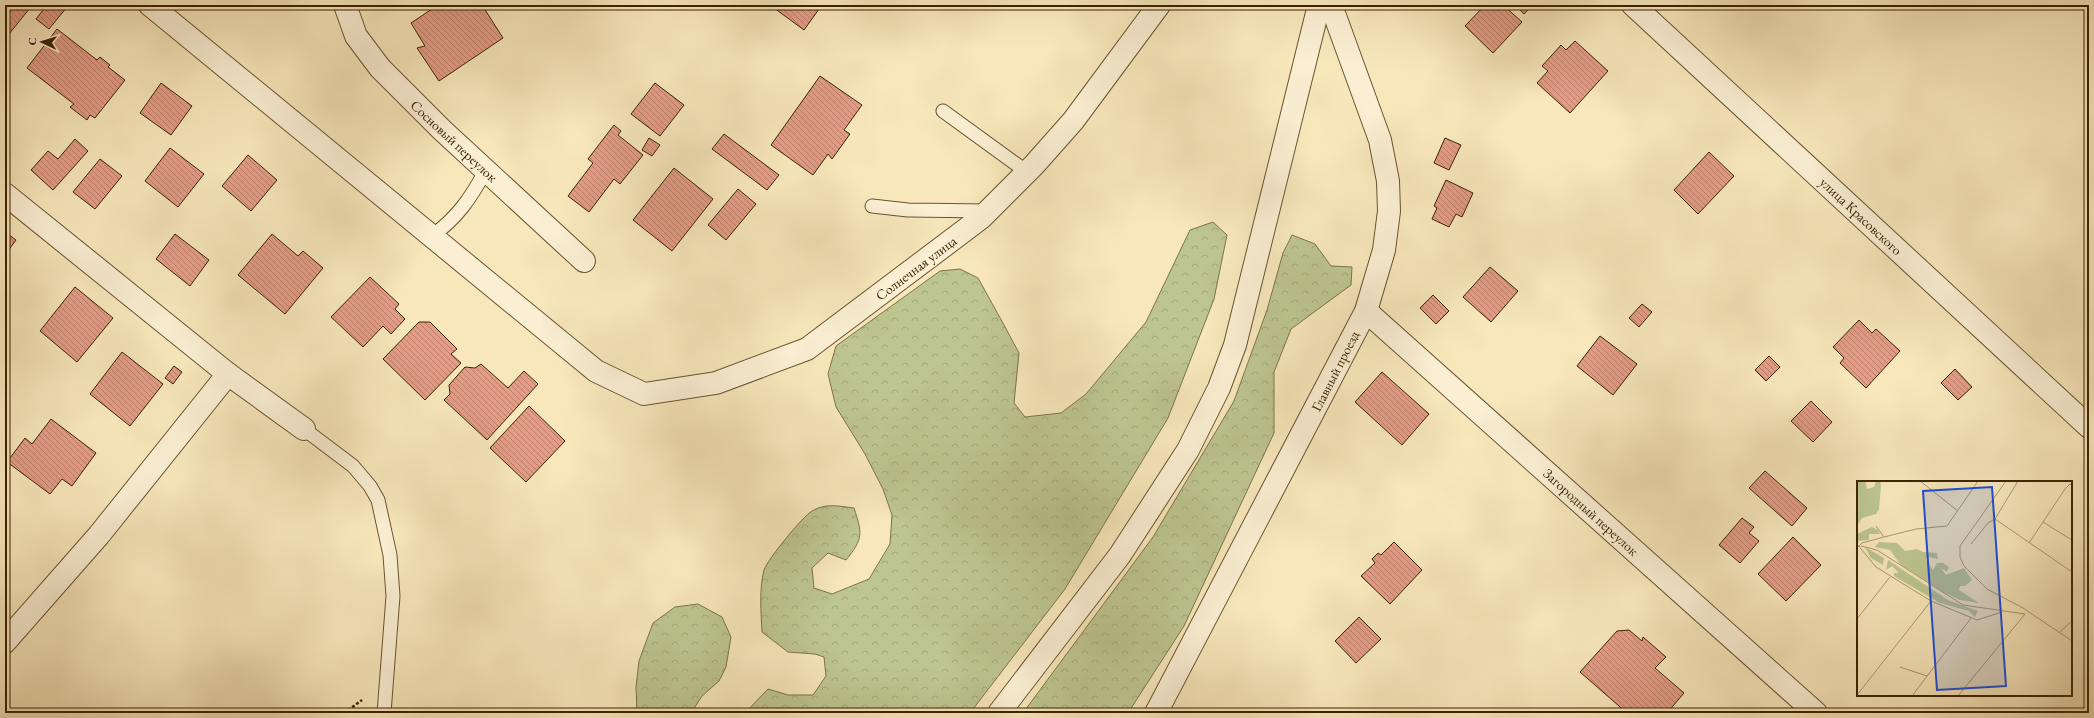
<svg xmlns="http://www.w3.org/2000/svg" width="2094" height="718" font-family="'EB Garamond',serif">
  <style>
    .forest { fill: url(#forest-crowns); stroke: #7c7448 }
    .building { fill: url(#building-back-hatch); stroke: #3b2200 }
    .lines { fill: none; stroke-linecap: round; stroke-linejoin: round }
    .lane-casing { stroke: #6a532f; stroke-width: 15 }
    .street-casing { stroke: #6a532f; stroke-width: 24 }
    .path { stroke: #3b2200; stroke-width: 2.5; stroke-dasharray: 3 2; stroke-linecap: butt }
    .lane { stroke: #faefd3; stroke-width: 13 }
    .street { stroke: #faefd3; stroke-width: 22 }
    .labels { text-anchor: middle; stroke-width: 3; stroke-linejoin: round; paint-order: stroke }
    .street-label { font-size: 14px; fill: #3b2200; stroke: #faefd3 }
    .inset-road { fill: none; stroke: #ac9870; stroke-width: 1 }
    .view { fill: #1d4ed8; fill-opacity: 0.15; stroke: #1d4ed8; stroke-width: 2 }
    .inset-edge { fill: none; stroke: #3b2200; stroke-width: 2 }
  </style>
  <defs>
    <pattern id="forest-crowns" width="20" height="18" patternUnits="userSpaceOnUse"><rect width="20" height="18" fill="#bdc590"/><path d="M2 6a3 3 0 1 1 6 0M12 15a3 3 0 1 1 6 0" fill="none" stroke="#a3a97a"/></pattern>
    <pattern id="building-back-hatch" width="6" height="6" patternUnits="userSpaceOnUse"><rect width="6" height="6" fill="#e49c87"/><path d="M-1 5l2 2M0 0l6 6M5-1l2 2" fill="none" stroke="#ba7f6c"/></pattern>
  </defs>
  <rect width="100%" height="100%" fill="#f7e7bb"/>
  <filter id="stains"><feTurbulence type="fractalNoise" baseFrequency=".005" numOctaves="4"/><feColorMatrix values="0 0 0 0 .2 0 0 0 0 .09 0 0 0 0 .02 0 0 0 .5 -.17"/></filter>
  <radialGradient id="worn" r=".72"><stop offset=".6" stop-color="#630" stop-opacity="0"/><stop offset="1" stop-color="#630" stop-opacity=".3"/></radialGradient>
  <g class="forest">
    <path d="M1213 222 1227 235 1214 299 1168 418 1065 589 970 713H745L768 689 788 695H813L826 676 824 657 815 654 788 652 762 632C761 612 759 589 764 570 767 560 803 516 812 511 825 503 839 506 854 508 862 533 864 538 846 560L828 553 812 568 814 588 832 594 869 579 890 544 892 515 883 489 865 454 836 407 828 374 836 346 940 271 960 269 978 278 1004 325 1019 353 1014 403 1025 417 1061 413 1086 394 1146 322 1190 230Z"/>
    <path d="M1292 235 1315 244 1331 266 1352 267 1351 285 1291 329 1274 372V433L1184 626 1128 713H1023L1153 537 1234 401 1267 310 1283 253Z"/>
    <path d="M698 604 722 617 731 637 726 667 719 681 702 696 691 713H637L636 687 639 661 653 623 675 607Z"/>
  </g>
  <g class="building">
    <path d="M5 5H26L30 8 5 39Z"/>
    <path d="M47 5H64L67 7 49 29 36 19Z"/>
    <path d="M438 5H482L503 38 439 81 417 48 425 46 411 23Z"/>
    <path d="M770 5H814L819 9 804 30Z"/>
    <path d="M1485 5H1503L1522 22 1493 53 1465 26Z"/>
    <path d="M1515 5H1533L1524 14Z"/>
    <path d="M57 29 97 60 100 57 110 65 108 67 125 80 95 118 90 115 87 120 70 107 74 104 27 68Z"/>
    <path d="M1575 41 1608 71 1570 113 1537 83 1548 71 1542 66 1561 45 1566 50Z"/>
    <path d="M820 76 862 105 844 130 850 134 832 159 828 154 813 175 771 145Z"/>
    <path d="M161 83 192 106 171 135 140 113Z"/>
    <path d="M655 83 684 105 660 136 631 114Z"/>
    <path d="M614 125 621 131 618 135 643 155 620 184 614 179 589 212 568 196 593 163 588 159Z"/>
    <path d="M724 134 779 175 767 190 712 149Z"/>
    <path d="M649 138 660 145 652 156 642 150Z"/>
    <path d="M1445 138 1461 145 1449 170 1434 163Z"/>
    <path d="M75 139 88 151 53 190 31 170 48 151 58 159Z"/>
    <path d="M170 148 204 174 178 207 145 181Z"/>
    <path d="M1709 152 1734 176 1698 214 1674 190Z"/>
    <path d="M248 155 277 180 251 211 222 186Z"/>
    <path d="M100 159 122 176 95 209 73 192Z"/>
    <path d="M674 168 713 199 672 251 633 220Z"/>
    <path d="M1446 180 1473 193 1462 217 1456 214 1449 227 1432 219 1437 208 1434 206Z"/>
    <path d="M738 189 756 204 726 240 708 225Z"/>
    <path d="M5 232 16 240 5 255Z"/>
    <path d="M175 234 209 260 190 286 156 259Z"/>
    <path d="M272 234 298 256 303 251 323 268 285 314 238 275Z"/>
    <path d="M1490 267 1518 291 1491 322 1463 297Z"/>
    <path d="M370 277 399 304 395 309 405 319 391 334 383 326 363 347 331 317Z"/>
    <path d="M75 287 113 318 77 362 40 331Z"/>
    <path d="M1433 295 1449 311 1436 324 1420 308Z"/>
    <path d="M1642 304 1652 312 1639 327 1629 318Z"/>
    <path d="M1859 320 1872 333 1876 329 1900 351 1866 388 1840 363 1844 358 1833 347Z"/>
    <path d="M419 322H430L457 349 451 354 461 363 425 400 383 359Z"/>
    <path d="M1600 336 1637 364 1613 395 1577 366Z"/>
    <path d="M122 352 163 384 130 426 90 394Z"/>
    <path d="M1769 356 1780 367 1766 381 1755 370Z"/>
    <path d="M481 364 508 388 524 371 538 384 487 440 444 400 450 394 449 385 465 367 475 368Z"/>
    <path d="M174 366 182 372 173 384 165 378Z"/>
    <path d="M1955 369 1972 387 1958 400 1941 383Z"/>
    <path d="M1382 372 1429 414 1402 445 1355 402Z"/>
    <path d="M1811 401 1832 422 1813 442 1791 421Z"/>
    <path d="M529 406 565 441 526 482 490 448Z"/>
    <path d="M51 419 96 453 72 486 62 479 50 494 7 462 25 438 32 444Z"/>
    <path d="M1765 471 1807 508 1792 526 1749 488Z"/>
    <path d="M1742 518 1754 527 1749 533 1759 541 1740 563 1719 545Z"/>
    <path d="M1793 537 1821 565 1786 601 1758 574Z"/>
    <path d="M1394 542 1422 570 1390 604 1361 576 1375 563 1372 559 1378 553 1381 555Z"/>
    <path d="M1359 617 1381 639 1356 663 1335 641Z"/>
    <path d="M1629 630 1642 641 1643 637 1666 657 1655 668 1684 693 1667 713H1627L1580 672 1617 631Z"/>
  </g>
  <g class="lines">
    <g class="lane-casing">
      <g id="lane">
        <path d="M943 111 1027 172"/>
        <path d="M872 206 908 210 988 211"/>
        <path d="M432 236C458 217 470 199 486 170"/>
        <path d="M304 429 353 466 370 486 378 500 390 555 393 596 384 713"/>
      </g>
    </g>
    <g class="street-casing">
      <g id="street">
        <path d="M150 5 596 371 644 394 716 383 807 349 981 218 1034 165 1073 121 1159 5"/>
        <path d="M345 5 356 36 380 68 442 130 584 261"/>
        <path d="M1633 5 2089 427"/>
        <path d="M5 194 228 374 304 429"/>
        <path d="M1366 311 1816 713"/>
        <path d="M5 642 99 535 228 374"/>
        <path d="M999 713 1120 555 1188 450 1219 388 1235 345 1319 5"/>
        <path d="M1156 713 1366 311 1384 250 1389 211 1388 181 1380 140 1331 5"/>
      </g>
    </g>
    <path class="path" d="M344 713 362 700"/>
    <use href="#lane" class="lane"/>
    <use href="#street" class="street"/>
  </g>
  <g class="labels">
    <g class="street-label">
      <text transform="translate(454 141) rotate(43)" y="5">Сосновый переулок</text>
      <text transform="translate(1861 216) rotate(43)" y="5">улица Красовского</text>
      <text transform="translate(916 268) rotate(-37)" y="5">Солнечная улица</text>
      <text transform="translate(1335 371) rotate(-63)" y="5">Главный проезд</text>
      <text transform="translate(1591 512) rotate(42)" y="5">Загородный переулок</text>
    </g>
  </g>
  <g transform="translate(1857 481)">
    <rect width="215" height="215" fill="#f7e7bb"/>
    <path d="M0 0H8L10 8 17 6 19 0H23L24 5 22 28 19 33 5 37 0 45ZM15 46 21 49 23 53H12V59L1 60 0 53ZM22 61 40 62 48 70 60 68 66 71 80 72 81 78 71 76 69 79 76 89 80 82H86L92 86 90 91 84 87 89 94 107 87 115 99 108 105H103L102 109 122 122 103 119 86 111 43 83 33 69 18 66ZM8 66 27 77 26 84 14 77ZM31 79 91 119 121 130 118 136 112 130 83 122 37 95V92H42L35 85 29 89Z" fill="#bdc590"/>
    <path class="inset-road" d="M63 0 101 30M149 0 103 65V76L107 85 130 108 166 127 215 160M138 38 215 91M186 41 215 59M19 45 27 56M172 62 208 8 213 3 215 5M0 63 19 86 74 120 120 139 145 131M114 63 131 42 138 38 161 0M4 65 20 69 106 124 168 133M0 67 5 62 27 56 59 48 90 45 121 0M0 138 33 96M203 151 215 140M43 186 70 195M0 214 74 120M55 215 114 137M101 215 168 133"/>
    <path class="view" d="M135 6 149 205 80 209 66 10Z"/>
    <rect width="215" height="215" class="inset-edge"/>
  </g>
  <rect width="2094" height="718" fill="none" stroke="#f7e7bb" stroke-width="20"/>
  <rect x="6" y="6" width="2082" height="706" fill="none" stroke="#3b2200" stroke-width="2"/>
  <rect x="10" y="10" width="2074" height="698" fill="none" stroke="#3b2200"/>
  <g transform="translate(42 42) rotate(274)" stroke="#faefd3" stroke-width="3" paint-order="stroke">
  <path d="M0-3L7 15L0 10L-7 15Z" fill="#3b2200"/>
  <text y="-6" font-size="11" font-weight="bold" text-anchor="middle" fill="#3b2200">С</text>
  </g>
  <rect width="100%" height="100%" filter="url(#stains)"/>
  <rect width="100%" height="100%" fill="url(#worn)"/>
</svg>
